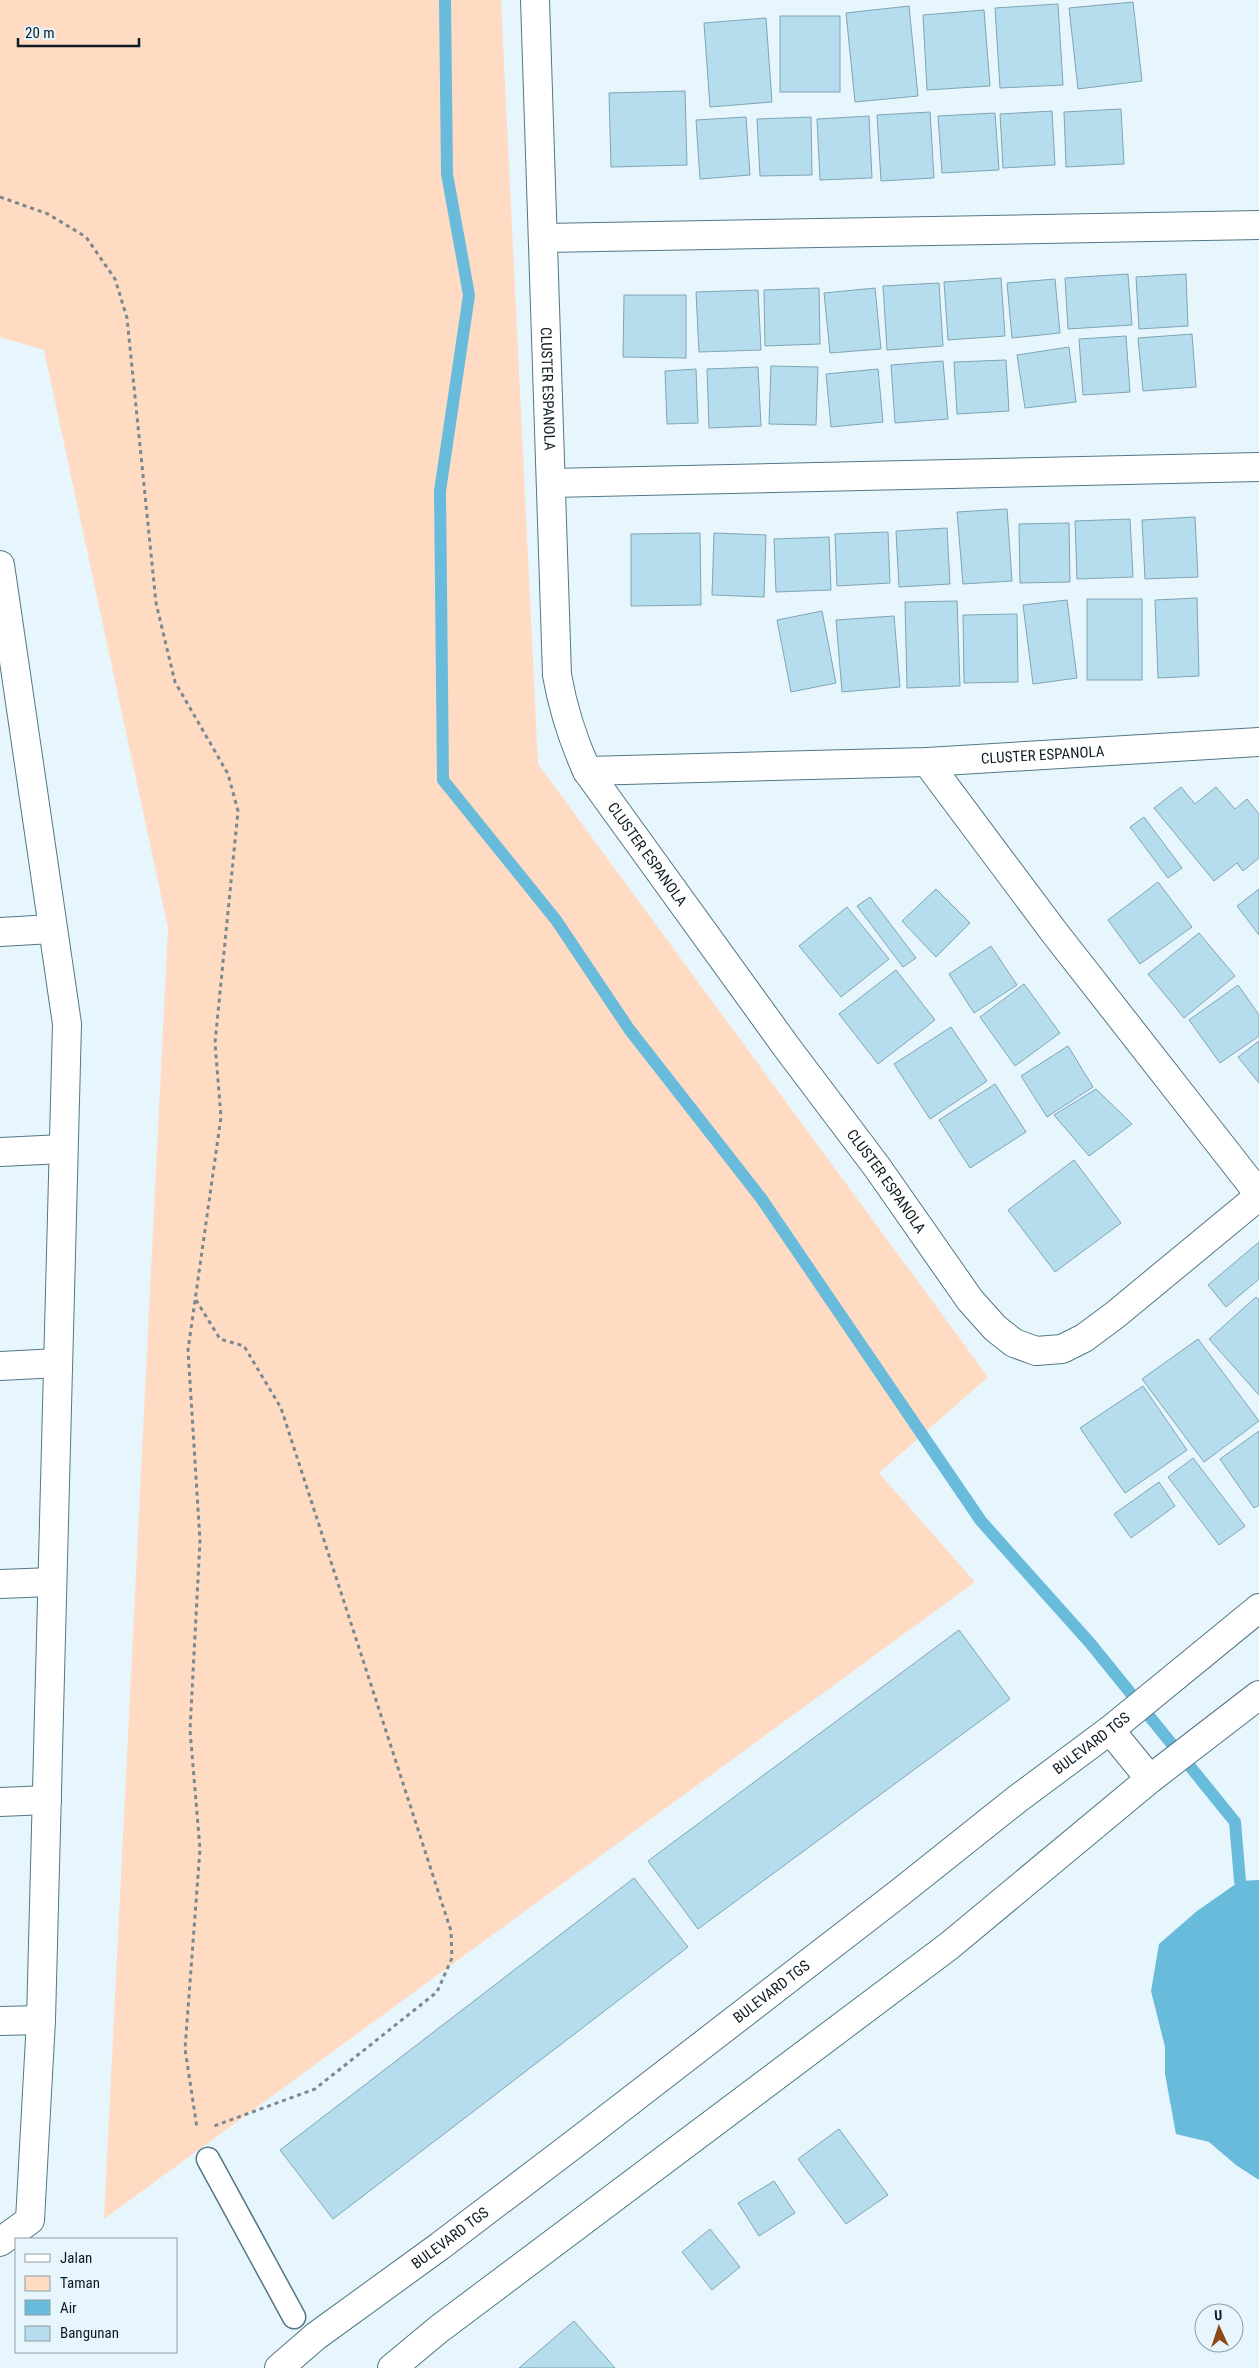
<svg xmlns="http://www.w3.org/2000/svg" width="1259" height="2368" font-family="'Roboto Condensed',sans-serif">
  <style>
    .green { fill: #ffdbc4 }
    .water { fill: #69bbdc }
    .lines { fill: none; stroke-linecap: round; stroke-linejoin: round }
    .stream { stroke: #69bbdc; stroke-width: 12 }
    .building { fill: #b5ddee; stroke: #7fa5b5 }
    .lane-casing { stroke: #537787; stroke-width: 25 }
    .street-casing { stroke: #537787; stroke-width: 30 }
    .path { stroke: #7a8990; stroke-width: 3; stroke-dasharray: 4 4; stroke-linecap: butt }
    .lane { stroke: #fff; stroke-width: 22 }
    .street { stroke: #fff; stroke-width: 28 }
    .labels { text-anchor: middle; stroke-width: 4; stroke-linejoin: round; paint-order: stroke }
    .street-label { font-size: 15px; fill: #0d1b22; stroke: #e7f6fd }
  </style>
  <rect width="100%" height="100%" fill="#e7f6fd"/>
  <path class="green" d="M0 0H501L538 764 988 1377 879 1473 975 1582 104 2219 168 928 44 350 0 337Z"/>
  <path class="water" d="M1259 1880V2180L1236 2165 1209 2142 1176 2134 1165 2074V2047L1151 1991 1159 1944 1197 1911 1240 1881Z"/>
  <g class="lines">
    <path class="stream" d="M445 0 447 174 469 295 440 491 443 780 556 920 629 1029 761 1198 981 1521 1090 1643 1235 1822 1240 1881"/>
  </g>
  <g class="building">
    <path d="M1133 2 1142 81 1078 89 1069 8Z"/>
    <path d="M1058 4 1063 85 1000 88 995 8Z"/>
    <path d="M909 6 918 96 855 102 846 13Z"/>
    <path d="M984 10 990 86 927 90 923 15Z"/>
    <rect x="780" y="16" width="60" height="76"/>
    <path d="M766 18 772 102 710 107 704 23Z"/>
    <path d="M685 91 687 165 611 167 609 93Z"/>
    <path d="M1121 109 1124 164 1066 167 1064 112Z"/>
    <path d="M1052 111 1055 165 1003 168 1000 114Z"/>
    <path d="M930 112 934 178 881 181 877 115Z"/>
    <path d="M995 113 999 170 942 173 938 116Z"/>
    <path d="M869 116 872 178 820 180 817 119Z"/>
    <path d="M746 117 750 175 700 179 696 120Z"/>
    <path d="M811 117 812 175 760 176 757 119Z"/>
    <path d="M1128 274 1132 325 1068 329 1065 278Z"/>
    <path d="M1186 274 1188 326 1139 329 1136 277Z"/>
    <path d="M1001 278 1005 336 948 340 944 282Z"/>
    <path d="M1055 279 1060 333 1012 338 1007 283Z"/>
    <path d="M939 283 943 346 887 350 883 286Z"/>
    <path d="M819 288 820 344 765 346 764 290Z"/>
    <path d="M875 288 881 349 830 353 824 293Z"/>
    <path d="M758 290 761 350 699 352 696 292Z"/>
    <path d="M624 295H686V358L623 357Z"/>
    <path d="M1192 334 1196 387 1143 391 1138 338Z"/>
    <path d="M1126 336 1130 392 1083 395 1079 339Z"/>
    <path d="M1069 347 1076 402 1025 408 1017 355Z"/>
    <path d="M1006 360 1009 411 957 414 954 362Z"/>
    <path d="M943 361 948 419 895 423 891 365Z"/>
    <path d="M771 366 818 367 816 425 769 424Z"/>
    <path d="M758 367 761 426 709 428 707 369Z"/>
    <path d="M696 369 698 423 667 424 665 371Z"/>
    <path d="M878 369 883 422 831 427 826 374Z"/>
    <path d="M1007 509 1012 581 963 584 957 512Z"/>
    <path d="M1195 517 1198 577 1145 579 1142 520Z"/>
    <path d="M1130 519 1133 577 1077 579 1075 521Z"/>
    <path d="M1069 523 1070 582 1020 583 1019 524Z"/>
    <path d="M947 528 950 584 899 587 896 531Z"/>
    <path d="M888 532 890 583 837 586 835 534Z"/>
    <path d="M700 533 701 605 631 606V534Z"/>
    <path d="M714 533 766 535 764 597 712 595Z"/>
    <path d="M829 537 831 590 776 592 774 539Z"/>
    <path d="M1197 598 1199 676 1158 678 1155 600Z"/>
    <rect x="1087" y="599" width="55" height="81"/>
    <path d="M1067 600 1077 678 1033 684 1023 605Z"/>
    <path d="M957 601 960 686 907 688 905 602Z"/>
    <path d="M822 611 836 683 791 692 777 620Z"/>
    <path d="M1017 614 1018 682 964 683 963 615Z"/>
    <path d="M894 616 900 687 842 692 836 620Z"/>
    <path d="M1181 787 1195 804 1216 787 1235 809 1247 799 1259 814V858L1243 871 1237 863 1214 881 1154 808Z"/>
    <path d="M1144 817 1182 868 1168 878 1130 827Z"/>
    <path d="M1158 882 1192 927 1140 964 1108 920Z"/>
    <path d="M936 889 970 923 936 957 902 921Z"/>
    <path d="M1259 889V935L1237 906Z"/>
    <path d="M870 897 916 958 903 967 857 906Z"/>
    <path d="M847 907 889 959 841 997 799 946Z"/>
    <path d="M1199 933 1235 976 1184 1018 1148 974Z"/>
    <path d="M991 946 1017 985 974 1013 949 974Z"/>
    <path d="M896 970 935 1020 878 1064 839 1014Z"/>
    <path d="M1024 984 1060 1033 1015 1066 980 1017Z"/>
    <path d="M1238 985 1259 1015V1036L1220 1063 1189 1020Z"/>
    <path d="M951 1027 987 1081 930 1119 894 1064Z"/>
    <path d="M1259 1041V1083L1238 1057Z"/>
    <path d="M1068 1046 1093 1087 1047 1117 1021 1076Z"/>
    <path d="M995 1084 1026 1132 970 1168 939 1120Z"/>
    <path d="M1096 1089 1132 1124 1089 1156 1054 1115Z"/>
    <path d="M1074 1160 1121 1223 1055 1272 1008 1210Z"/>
    <path d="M1259 1242V1279L1226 1307 1208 1285Z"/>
    <path d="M1256 1297 1259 1300V1395L1209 1339Z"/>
    <path d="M1198 1339 1259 1421 1204 1462 1142 1379Z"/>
    <path d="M1143 1386 1187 1450 1125 1493 1080 1428Z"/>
    <path d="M1259 1431V1505L1254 1508 1220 1459Z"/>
    <path d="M1193 1458 1245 1526 1219 1545 1168 1477Z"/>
    <path d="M1159 1482 1175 1506 1131 1538 1114 1514Z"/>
    <path d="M959 1630 1010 1699 698 1929 648 1861Z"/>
    <path d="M634 1878 688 1947 333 2219 280 2150Z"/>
    <path d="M839 2129 888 2195 846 2224 798 2159Z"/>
    <path d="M774 2181 795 2213 759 2236 738 2203Z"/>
    <path d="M710 2229 740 2267 712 2290 682 2252Z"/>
    <path d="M574 2321 615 2368H519Z"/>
  </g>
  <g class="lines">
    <g class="lane-casing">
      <path id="lane" d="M208 2159 294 2317"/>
    </g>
    <g class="street-casing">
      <g id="street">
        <path id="s1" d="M535 0 557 675C563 709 573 740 587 771L788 1049 877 1167 970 1300 995 1328 1014 1343 1036 1351 1062 1349 1084 1338 1115 1315 1259 1196"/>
        <path d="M544 238 1259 225"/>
        <path d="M552 483 1259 467"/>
        <path d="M0 565 67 1024 41 2020 30 2220 0 2242"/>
        <path d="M927 762 1054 932 1259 1194"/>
        <path id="s2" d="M587 771 927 762 1259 742"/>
        <path d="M0 932 52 929"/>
        <path d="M0 1152 63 1149"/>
        <path d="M0 1366 58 1363"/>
        <path d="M0 1584 52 1582"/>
        <path d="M1110 1730 1150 1779"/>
        <path d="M0 1802 47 1800"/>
        <path d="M0 2021 41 2020"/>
        <path id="s3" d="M279 2368 316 2336 440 2246 586 2135 898 1894 1016 1800 1110 1730 1259 1608"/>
        <path d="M392 2368 439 2329 949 1946 1150 1779 1259 1695"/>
      </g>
    </g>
    <g class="path">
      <path d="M0 197 48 214 86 237 115 279 127 318 156 603 175 682 228 774 238 811 215 1043 221 1117 188 1350 200 1541 190 1730 200 1849 185 2049 197 2128"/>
      <path d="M196 1300 220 1339 244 1346 281 1408 451 1931 452 1958 437 1992 315 2089 214 2126"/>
    </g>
    <use href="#lane" class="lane"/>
    <use href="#street" class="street"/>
  </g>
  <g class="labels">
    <g class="street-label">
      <text dy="5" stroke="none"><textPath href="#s1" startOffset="389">CLUSTER ESPANOLA</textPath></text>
      <text dy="5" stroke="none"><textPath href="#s2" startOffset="456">CLUSTER ESPANOLA</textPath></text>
      <text dy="5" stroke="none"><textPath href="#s1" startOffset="879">CLUSTER ESPANOLA</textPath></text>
      <text dy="5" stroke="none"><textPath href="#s1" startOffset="1284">CLUSTER ESPANOLA</textPath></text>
      <text dy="5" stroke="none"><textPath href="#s3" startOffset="1025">BULEVARD TGS</textPath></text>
      <text dy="5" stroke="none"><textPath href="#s3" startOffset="620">BULEVARD TGS</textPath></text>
      <text dy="5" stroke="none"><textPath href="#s3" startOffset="215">BULEVARD TGS</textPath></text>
    </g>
  </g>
  <rect x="15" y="2238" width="162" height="115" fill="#e7f6fd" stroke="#909ea5"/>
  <rect x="25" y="2254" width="25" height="8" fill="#ffffff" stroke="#909ea5"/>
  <text x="60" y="2263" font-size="15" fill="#0d1b22">Jalan</text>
  <rect x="25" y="2276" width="25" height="15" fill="#ffdbc4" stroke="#909ea5"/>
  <text x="60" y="2288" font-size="15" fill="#0d1b22">Taman</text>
  <rect x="25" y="2300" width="25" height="15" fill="#69bbdc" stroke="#909ea5"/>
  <text x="60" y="2313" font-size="15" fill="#0d1b22">Air</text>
  <rect x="25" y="2326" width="25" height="15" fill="#b5ddee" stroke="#909ea5"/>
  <text x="60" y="2338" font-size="15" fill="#0d1b22">Bangunan</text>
  <g transform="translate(1219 2328) rotate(357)"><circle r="24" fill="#e7f6fd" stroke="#909ea5"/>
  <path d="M0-4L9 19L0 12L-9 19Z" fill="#8c4b16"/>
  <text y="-8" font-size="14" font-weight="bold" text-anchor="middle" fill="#0d1b22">U</text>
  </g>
  <path d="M18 38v8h121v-8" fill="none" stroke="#0d1b22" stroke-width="2.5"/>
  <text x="25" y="38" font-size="15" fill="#0d1b22" stroke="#e7f6fd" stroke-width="4" paint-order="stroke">20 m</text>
</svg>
